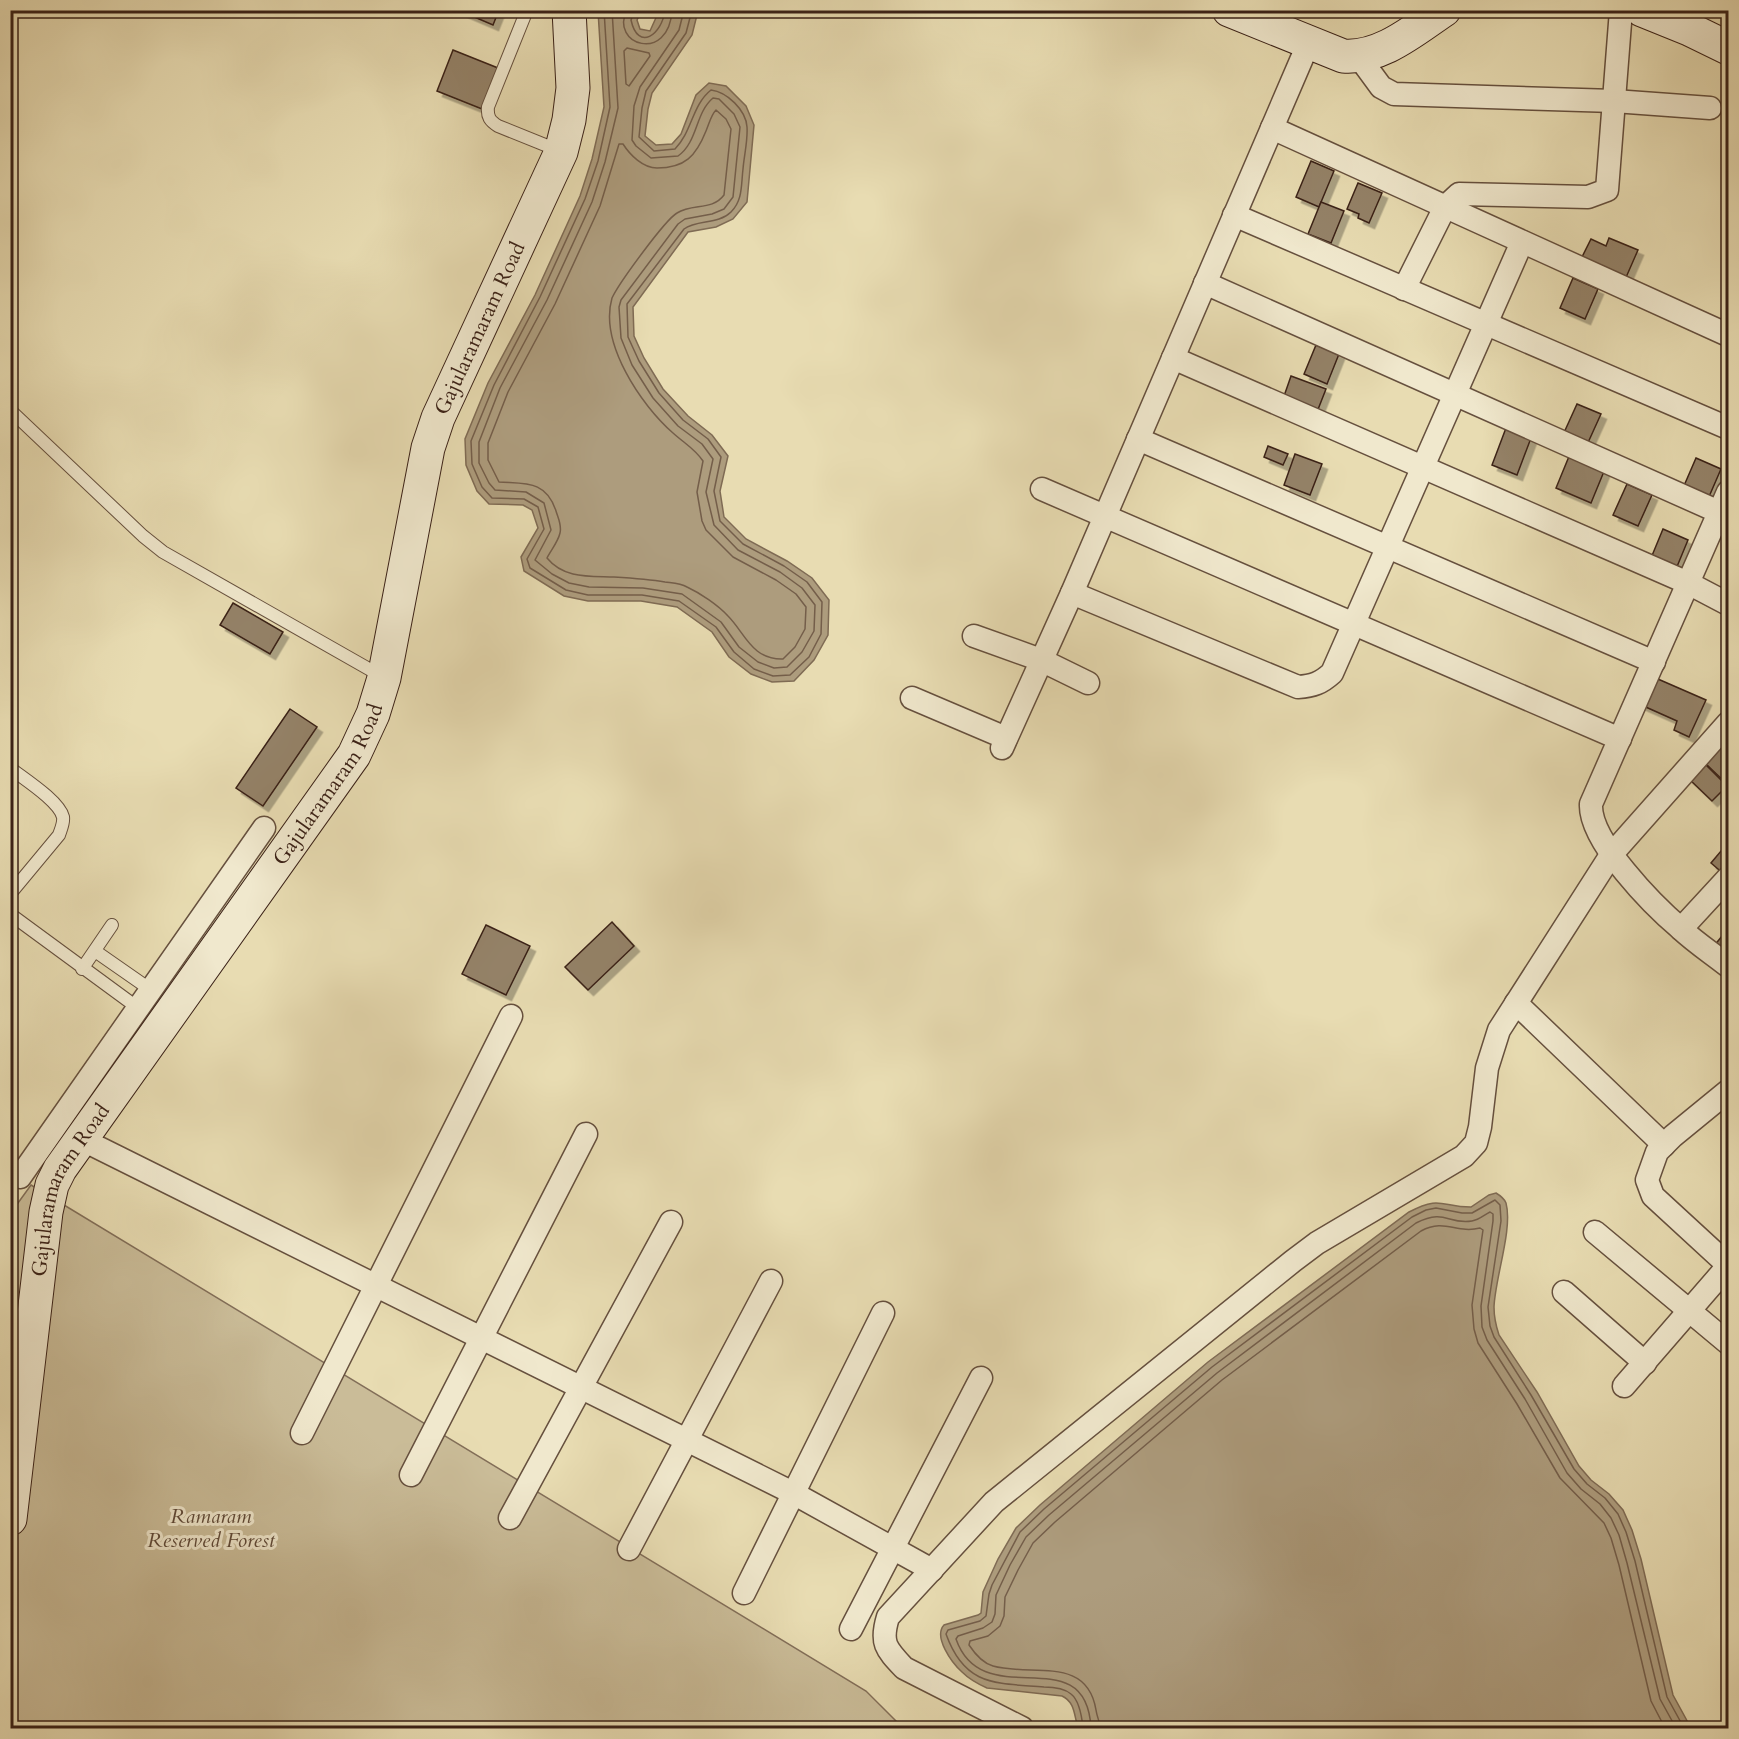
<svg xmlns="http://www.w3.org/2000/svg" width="1739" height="1739" font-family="Cardo,serif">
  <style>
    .green { fill: #cabc98; stroke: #826e58; stroke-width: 1.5 }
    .water { fill: #ad9c7d; stroke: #7f6b54; stroke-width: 1.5 }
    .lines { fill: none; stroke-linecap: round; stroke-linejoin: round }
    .shore { stroke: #745e4a; stroke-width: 1.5 }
    .building { fill: #948268; stroke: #3a2117; stroke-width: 1.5; filter: url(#shadow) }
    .lane-casing { stroke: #66503e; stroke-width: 14 }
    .street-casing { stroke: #66503e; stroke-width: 25 }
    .secondary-casing { stroke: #3a2117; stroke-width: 35 }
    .lane { stroke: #f0e8cd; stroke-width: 12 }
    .street { stroke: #f0e8cd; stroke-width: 22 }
    .secondary { stroke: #f0e8cd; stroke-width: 33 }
    .labels { text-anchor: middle; stroke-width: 6; stroke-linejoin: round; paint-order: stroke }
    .street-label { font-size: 21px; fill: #3a2117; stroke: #f0e8cd }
    .park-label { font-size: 21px; font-style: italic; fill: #5e4837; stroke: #f0e8cd }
  </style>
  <defs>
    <filter id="shadow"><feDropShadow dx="5.5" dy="5.5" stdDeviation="0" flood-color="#0004"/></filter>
  </defs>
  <rect width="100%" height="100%" fill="#e8dcb2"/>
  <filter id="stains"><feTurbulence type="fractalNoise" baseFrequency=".00333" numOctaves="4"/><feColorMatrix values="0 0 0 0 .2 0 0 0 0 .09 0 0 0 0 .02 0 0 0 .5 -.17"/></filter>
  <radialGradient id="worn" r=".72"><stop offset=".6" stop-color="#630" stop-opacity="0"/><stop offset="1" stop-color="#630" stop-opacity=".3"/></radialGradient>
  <path class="green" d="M31 1185 866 1691 903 1728H11L10 1214Z"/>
  <g class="water">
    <path d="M598 11H642L637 20 640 29 650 31 659 11H698L692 35 652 93 648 109 645 136 656 145 672 144 681 134 696 95 709 83 726 86 746 106 754 125 747 202 733 219 716 227 688 232 633 307 634 336 644 358 663 389 688 416 712 435 728 456 720 491 724 517 746 539 787 561 812 578 829 600 828 635 814 660 794 681 772 682 751 674 729 657 712 632 677 607 641 601H588L564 596 524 571 521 557 538 528 532 510 523 505 489 504 477 491 466 465 465 439 488 383 535 295 580 196 592 159 604 107Z"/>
    <path d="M1496 1193C1501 1196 1504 1198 1506 1203 1513 1229 1495 1278 1494 1307 1494 1317 1496 1326 1499 1335L1537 1392 1579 1466 1591 1480 1609 1494 1623 1510 1632 1530 1641 1559 1673 1695 1691 1728H1078C1074 1715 1075 1702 1062 1696L987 1688C978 1684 969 1679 962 1672 952 1663 933 1637 944 1625L978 1615 981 1613 983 1592 998 1559 1016 1528 1040 1505 1208 1362 1409 1212C1441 1195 1441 1207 1471 1207L1489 1195Z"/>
  </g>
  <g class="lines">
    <g class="shore">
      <path d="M604 10 610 107 598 161 585 199 540 297 494 385 471 441 472 464 482 487 492 498 524 499 538 507 544 529 527 559 530 568 566 590 588 595H642L679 601 716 627 734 652 754 669 773 676 790 675 809 657 821 634 822 602 807 582 784 566 743 544 720 521 714 491 721 457 708 439 683 420 659 393 639 361 628 337 627 304 684 229C697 219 718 225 731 212 743 200 741 185 743 169 744 156 748 140 747 127 746 110 727 92 711 90 692 105 692 132 675 149L654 151 639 137 642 108 646 91 686 33 692 10"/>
      <path d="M612 10 618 108 605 162 592 202 547 300 500 388 479 442V463L489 483 495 490 526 492 544 503 551 530 535 560 552 574 569 583 589 587 643 588 682 594 721 622 739 647 758 662 774 668 787 667 802 652 814 631 815 605 802 588 780 572 738 550 714 525 706 492 713 459 702 444 678 426 653 398 632 365 621 338 619 307 621 300 678 224 685 219 712 214 724 209 733 197 740 127 734 114 719 99 713 98C695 113 698 142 678 156L651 158 636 146 632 140 634 106 640 87 679 30 684 10"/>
      <path d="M627 10C609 45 669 64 672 10"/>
      <path d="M635 10 631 20C638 52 662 35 665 10"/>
      <path d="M627 48 649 53 650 56 629 86 626 84 624 51Z"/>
      <path d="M716 110 726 119 731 129 724 195C712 211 693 203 677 213 665 220 619 283 612 298 599 343 641 405 673 433 684 443 695 449 703 461L697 492 702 521 706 530 733 557 776 580 796 594 806 607 805 629 795 647 783 659C752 660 745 633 728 616 718 605 700 593 687 587 680 583 672 583 665 582 648 579 631 578 614 577 590 576 564 579 547 558 551 550 558 542 560 533 562 525 558 518 556 511 546 480 525 484 499 482L488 460V443L508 392 555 304 600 206 619 144H623C630 155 643 168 657 168 685 168 696 156 706 131 709 124 711 115 716 110Z"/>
      <path d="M1083 1728C1082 1718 1080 1701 1071 1694 1064 1688 1053 1687 1044 1687 996 1683 965 1687 946 1634L948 1630 980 1621 986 1616 989 1594 992 1585 1020 1532 1044 1509 1212 1367 1412 1217 1426 1210 1436 1208 1462 1213H1472L1495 1200 1500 1205 1501 1221 1488 1307 1490 1326 1494 1337 1531 1395 1574 1469 1587 1484 1605 1498 1618 1514 1626 1532 1635 1561 1667 1697 1684 1728"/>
      <path d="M1091 1728C1086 1636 983 1716 956 1639L958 1636 983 1628 992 1622 995 1614 996 1595 1010 1565 1026 1537 1049 1515 1217 1373 1416 1223C1446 1208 1447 1225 1472 1221 1479 1220 1484 1215 1490 1212L1493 1214V1221L1481 1306 1482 1327 1487 1340 1525 1399 1567 1473 1581 1489 1600 1504 1611 1518 1619 1535 1627 1563 1660 1699 1676 1728"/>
      <path d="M1100 1728C1100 1722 1097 1717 1096 1710 1087 1655 1032 1677 993 1666 982 1663 975 1654 969 1645L970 1641 988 1636 1000 1626 1004 1616 1005 1597 1018 1570 1033 1543 1055 1522 1222 1380 1421 1231C1445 1218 1456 1234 1480 1228L1483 1230 1472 1305 1474 1329 1478 1343 1517 1404 1560 1478 1604 1523 1611 1538 1619 1565 1651 1701 1665 1728"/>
    </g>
  </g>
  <g class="building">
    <path d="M458 10H499L493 25Z"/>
    <path d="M453 50 498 68 482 109 437 91Z"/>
    <path d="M1311 161 1334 171 1319 207 1296 197Z"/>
    <path d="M1358 183 1382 193 1369 223 1358 218 1359 214 1347 209Z"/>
    <path d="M1321 202 1344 211 1331 243 1308 234Z"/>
    <path d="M1609 238 1638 250 1624 282 1582 257 1591 239 1606 246Z"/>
    <path d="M1573 278 1598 289 1585 319 1560 308Z"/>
    <path d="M1316 345 1339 354 1327 384 1304 374Z"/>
    <path d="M1291 376 1326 389 1317 412 1283 399Z"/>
    <path d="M1577 404 1601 414 1586 447 1562 437Z"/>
    <path d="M1506 428 1531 438 1517 475 1492 465Z"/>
    <path d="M1268 446 1288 454 1283 465 1264 457Z"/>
    <path d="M1295 454 1322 464 1310 495 1284 485Z"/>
    <path d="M1570 454 1605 469 1591 503 1556 488Z"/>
    <path d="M1696 458 1721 469 1708 499 1683 488Z"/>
    <path d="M1627 484 1652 495 1638 526 1613 515Z"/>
    <path d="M1663 529 1688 540 1676 569 1651 558Z"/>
    <path d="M233 603 283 632 270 654 220 625Z"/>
    <path d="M1651 676 1706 700 1689 737 1674 730 1677 721 1639 704Z"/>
    <path d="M290 709 317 727 263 806 236 788Z"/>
    <path d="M1726 741 1728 743V785L1705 763Z"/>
    <path d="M1703 762 1727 786 1712 801 1687 777Z"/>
    <path d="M1721 851 1728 858V872L1725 875 1711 863Z"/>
    <path d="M612 922 634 946 588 990 565 967Z"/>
    <path d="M486 925 530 946 506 995 462 974Z"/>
    <path d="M1726 931 1728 933V957L1714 946Z"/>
  </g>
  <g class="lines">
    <g class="lane-casing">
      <g id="lane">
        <path d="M527 10 488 107C487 117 490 121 498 126L560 151"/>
        <path d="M10 410 143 536 163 552 383 677"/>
        <path d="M10 768C24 779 59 801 63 817 64 823 61 829 59 835L10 894"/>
        <path d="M10 914 138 1008"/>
        <path d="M95 951 151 990"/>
        <path d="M82 969 112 925"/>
      </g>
    </g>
    <g class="street-casing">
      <g id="street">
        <path d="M1359 57 1381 87 1394 94 1614 101 1710 108"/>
        <path d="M1272 128 1728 335"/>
        <path d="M1234 215 1728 428"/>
        <path d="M1205 283 1728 516"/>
        <path d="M1404 289 1445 207 1459 194 1588 197 1607 190 1621 10"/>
        <path d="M1173 358 1688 583 1728 604"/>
        <path d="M1138 439 1654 662"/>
        <path d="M1042 489 1620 739"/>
        <path d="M1728 492 1591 804C1589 841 1654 906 1681 929 1696 943 1713 954 1728 966"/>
        <path d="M1072 593 1298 687C1313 686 1321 683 1332 673L1522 242"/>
        <path d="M974 636 1041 660 1088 683"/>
        <path d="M912 698 1006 738"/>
        <path d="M1002 748 1072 593 1309 42"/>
        <path d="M1681 929 1728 878"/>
        <path d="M1516 1003 1664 1145"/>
        <path d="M1728 1091 1673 1136 1657 1152 1647 1180 1653 1196 1728 1265"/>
        <path d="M81 1139 793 1493 932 1570"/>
        <path d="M20 1177 264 828"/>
        <path d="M1595 1232 1728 1343"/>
        <path d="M1564 1292 1645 1363"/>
        <path d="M1624 1386 1728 1266"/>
        <path d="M302 1433 511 1016"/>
        <path d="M411 1475 586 1134"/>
        <path d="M510 1518 671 1222"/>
        <path d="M629 1549 771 1281"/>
        <path d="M744 1593 883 1313"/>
        <path d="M851 1629 981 1378"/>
        <path d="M1022 1728 904 1668C886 1649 880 1643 888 1617L994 1502 1293 1261 1317 1243 1464 1156 1476 1143 1480 1127 1487 1068 1499 1030 1611 855 1728 723"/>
      </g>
    </g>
    <g class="secondary-casing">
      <g id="secondary">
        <path d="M1229 10 1343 56C1381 59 1414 30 1444 10"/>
        <path d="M1642 10 1689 29 1728 48"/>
        <path id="s1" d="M10 1519 46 1212 52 1185 60 1169 354 755 373 714 384 678 428 448 438 418 561 152 569 120 573 88 569 10"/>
      </g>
    </g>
    <use href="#lane" class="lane"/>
    <use href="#street" class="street"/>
    <use href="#secondary" class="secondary"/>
  </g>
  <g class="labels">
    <g class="street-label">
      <text dy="7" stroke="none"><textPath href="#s1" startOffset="1310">Gajularamaram Road</textPath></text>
      <text dy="7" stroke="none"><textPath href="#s1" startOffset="824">Gajularamaram Road</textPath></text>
      <text dy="7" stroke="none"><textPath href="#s1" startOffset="338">Gajularamaram Road</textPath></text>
    </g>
    <g class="park-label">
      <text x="211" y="1523">Ramaram<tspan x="211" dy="24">Reserved Forest</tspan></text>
    </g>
  </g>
  <rect width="1739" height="1739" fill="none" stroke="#e8dcb2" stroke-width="36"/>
  <rect x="12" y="12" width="1715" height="1715" fill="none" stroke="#3a2117" stroke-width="3"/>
  <rect x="18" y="18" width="1703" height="1703" fill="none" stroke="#3a2117" stroke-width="1.5"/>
  <rect width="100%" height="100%" filter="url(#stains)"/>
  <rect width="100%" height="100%" fill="url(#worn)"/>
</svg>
